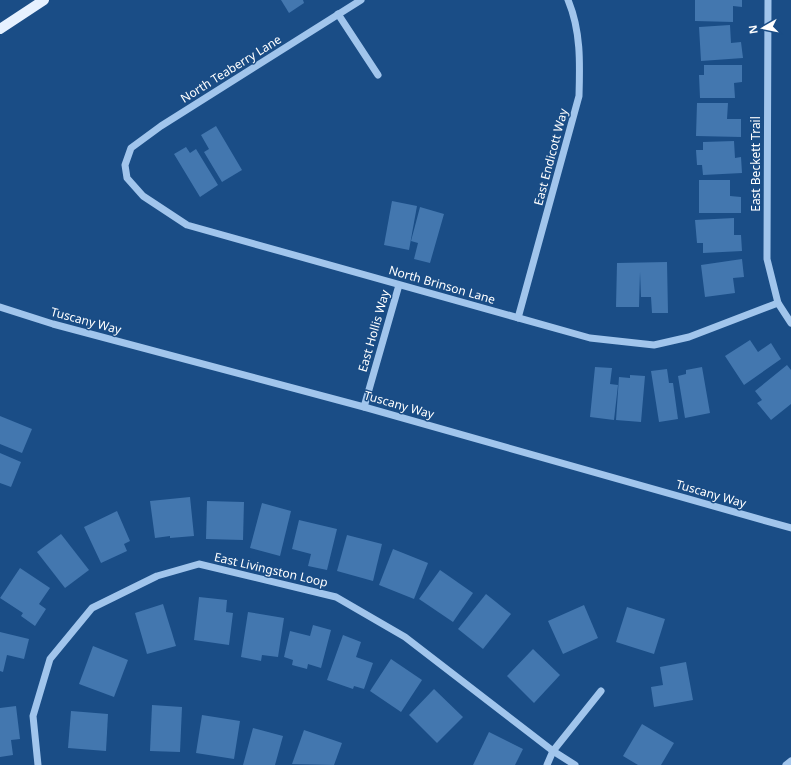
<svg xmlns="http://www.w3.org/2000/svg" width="791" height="765" font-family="'Noto Sans',sans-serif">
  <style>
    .building { fill: #4377af }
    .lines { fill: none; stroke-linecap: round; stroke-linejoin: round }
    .minor { stroke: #a1c5ec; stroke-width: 7 }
    .major { stroke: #e6f1ff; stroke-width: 10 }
    .labels { text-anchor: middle; stroke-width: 3; stroke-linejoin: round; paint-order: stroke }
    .street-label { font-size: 12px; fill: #fff; stroke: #1a4d86 }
  </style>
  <rect width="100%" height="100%" fill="#1a4d86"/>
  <g class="building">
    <path d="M281 0H303L304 3 289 13Z"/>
    <path d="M695 0H742V7L733 6V22L695 21Z"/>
    <path d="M730 25 731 43 741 42 743 58 701 61 699 27Z"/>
    <path d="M704 65H742V82L734 83 735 98H700L699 75H704Z"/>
    <path d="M697 103H728L727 119H741V137L696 136Z"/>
    <path d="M216 126 242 170 222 182 204 152 209 149 201 135Z"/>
    <path d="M734 141 735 158 741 157 742 173 703 175 702 165H697L696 150H703V142Z"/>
    <path d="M186 147 190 153 196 149 218 185 200 197 174 154Z"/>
    <path d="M699 180H730V196L741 197V213H699Z"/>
    <path d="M392 201 417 206 409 250 384 245Z"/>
    <path d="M420 207 444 214 430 263 414 259 418 243 411 241Z"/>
    <path d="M734 218V235H741L742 251 703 253V243H697L695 220Z"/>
    <path d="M742 259 744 277 733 278 735 293 705 297 701 265Z"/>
    <path d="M667 262 668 313H652L651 297H641L640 272 639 307H616L617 263Z"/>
    <path d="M750 340 758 352 771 343 781 359 744 385 725 356Z"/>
    <path d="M787 365 791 370V404L771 420 757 403 762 400 755 391Z"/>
    <path d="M595 367 612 368 610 384 618 385 614 420 590 417Z"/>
    <path d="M702 367 710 413 685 418 678 376 686 374V370Z"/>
    <path d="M667 369 669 383H673L678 419 659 422 651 371Z"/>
    <path d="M630 375 645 376 641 422 616 420 619 377 630 378Z"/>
    <path d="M0 416 32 429 22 453 0 444Z"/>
    <path d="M0 453 21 462 11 487 0 483Z"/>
    <path d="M190 497 194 536 170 538V536L155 538 150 501Z"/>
    <path d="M207 501 244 502 243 540 206 539Z"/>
    <path d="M262 503 291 511 280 556 250 548Z"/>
    <path d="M117 511 130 541 124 544 127 551 101 563 84 527Z"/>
    <path d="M299 520 337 529 327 570 308 566 311 554 292 549Z"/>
    <path d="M61 534 89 570 65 588 37 552Z"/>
    <path d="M347 535 382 544 373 581 337 571Z"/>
    <path d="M393 549 428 563 414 599 379 585Z"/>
    <path d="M20 568 50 588 39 604 46 609 35 626 21 616 23 613 0 598Z"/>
    <path d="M440 570 473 593 453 622 419 599Z"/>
    <path d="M486 594 511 614 483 649 458 629Z"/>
    <path d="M199 597 227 600 226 612 233 613 229 645 194 640Z"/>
    <path d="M163 604 176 646 147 654 135 613Z"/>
    <path d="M584 605 598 638 563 654 548 621Z"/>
    <path d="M627 607 665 619 654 654 616 642Z"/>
    <path d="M248 612 284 618 278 657 262 655 261 661 241 657Z"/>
    <path d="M313 625 331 630 321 668 308 664 307 669 292 665 293 660 284 657 290 631 310 636Z"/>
    <path d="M0 632 29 639 24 659 7 655 3 672 0 671Z"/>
    <path d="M343 635 361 642 356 657 373 663 364 689 354 686 353 689 327 680Z"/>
    <path d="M93 646 128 660 114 697 79 684Z"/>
    <path d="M533 649 560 675 534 703 507 676Z"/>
    <path d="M391 659 422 680 401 712 370 691Z"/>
    <path d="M686 662 693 700 654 707 651 687 663 685 660 667Z"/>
    <path d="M434 689 463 717 437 743 409 715Z"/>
    <path d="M152 705 182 707 180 752 150 751Z"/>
    <path d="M16 706 20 739 11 740 13 755 0 757V708Z"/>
    <path d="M71 711 108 714 106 751 68 748Z"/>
    <path d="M202 715 240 721 234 759 196 753Z"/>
    <path d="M642 724 674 743 661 765H638L623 756Z"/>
    <path d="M253 728 283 736 275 765H243Z"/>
    <path d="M304 730 342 743 334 765 292 764Z"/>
    <path d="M489 732 523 749 515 765H473Z"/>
  </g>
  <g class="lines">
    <g class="minor">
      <path d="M361 0 161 126 131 148 125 165 127 178 143 196 187 225 590 338 654 345 689 337 778 303"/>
      <path d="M768 0 767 259 778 303 791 323"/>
      <path d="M338 14 378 75"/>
      <path d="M0 307 53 324 364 407 791 528"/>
      <path d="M518 318 579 96C580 63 581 31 568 0"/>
      <path d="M364 407 399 285"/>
      <path d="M38 765 33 716 50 659 92 608 157 576 199 564 336 597 405 637 553 751 575 765"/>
      <path d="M547 765 553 751 601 691"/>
      <path d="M786 765 791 761"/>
    </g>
    <path class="major" d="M0 29 44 0"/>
  </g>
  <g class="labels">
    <g class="street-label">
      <text transform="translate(231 69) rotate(-32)" y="4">North Teaberry Lane</text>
      <text transform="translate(551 157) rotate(-75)" y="4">East Endicott Way</text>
      <text transform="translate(756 164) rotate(-90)" y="4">East Beckett Trail</text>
      <text transform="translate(442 285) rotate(16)" y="4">North Brinson Lane</text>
      <text transform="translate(86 321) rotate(15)" y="4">Tuscany Way</text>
      <text transform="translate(374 331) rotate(-74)" y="4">East Hollis Way</text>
      <text transform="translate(399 405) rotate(16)" y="4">Tuscany Way</text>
      <text transform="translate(711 494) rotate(16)" y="4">Tuscany Way</text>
      <text transform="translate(271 570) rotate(13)" y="4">East Livingston Loop</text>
    </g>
  </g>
  <g transform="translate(763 28) rotate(261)" stroke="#1a4d86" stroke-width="3" paint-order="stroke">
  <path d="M0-3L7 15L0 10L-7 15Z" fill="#ffffff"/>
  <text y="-6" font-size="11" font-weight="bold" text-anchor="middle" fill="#ffffff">N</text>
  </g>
</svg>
